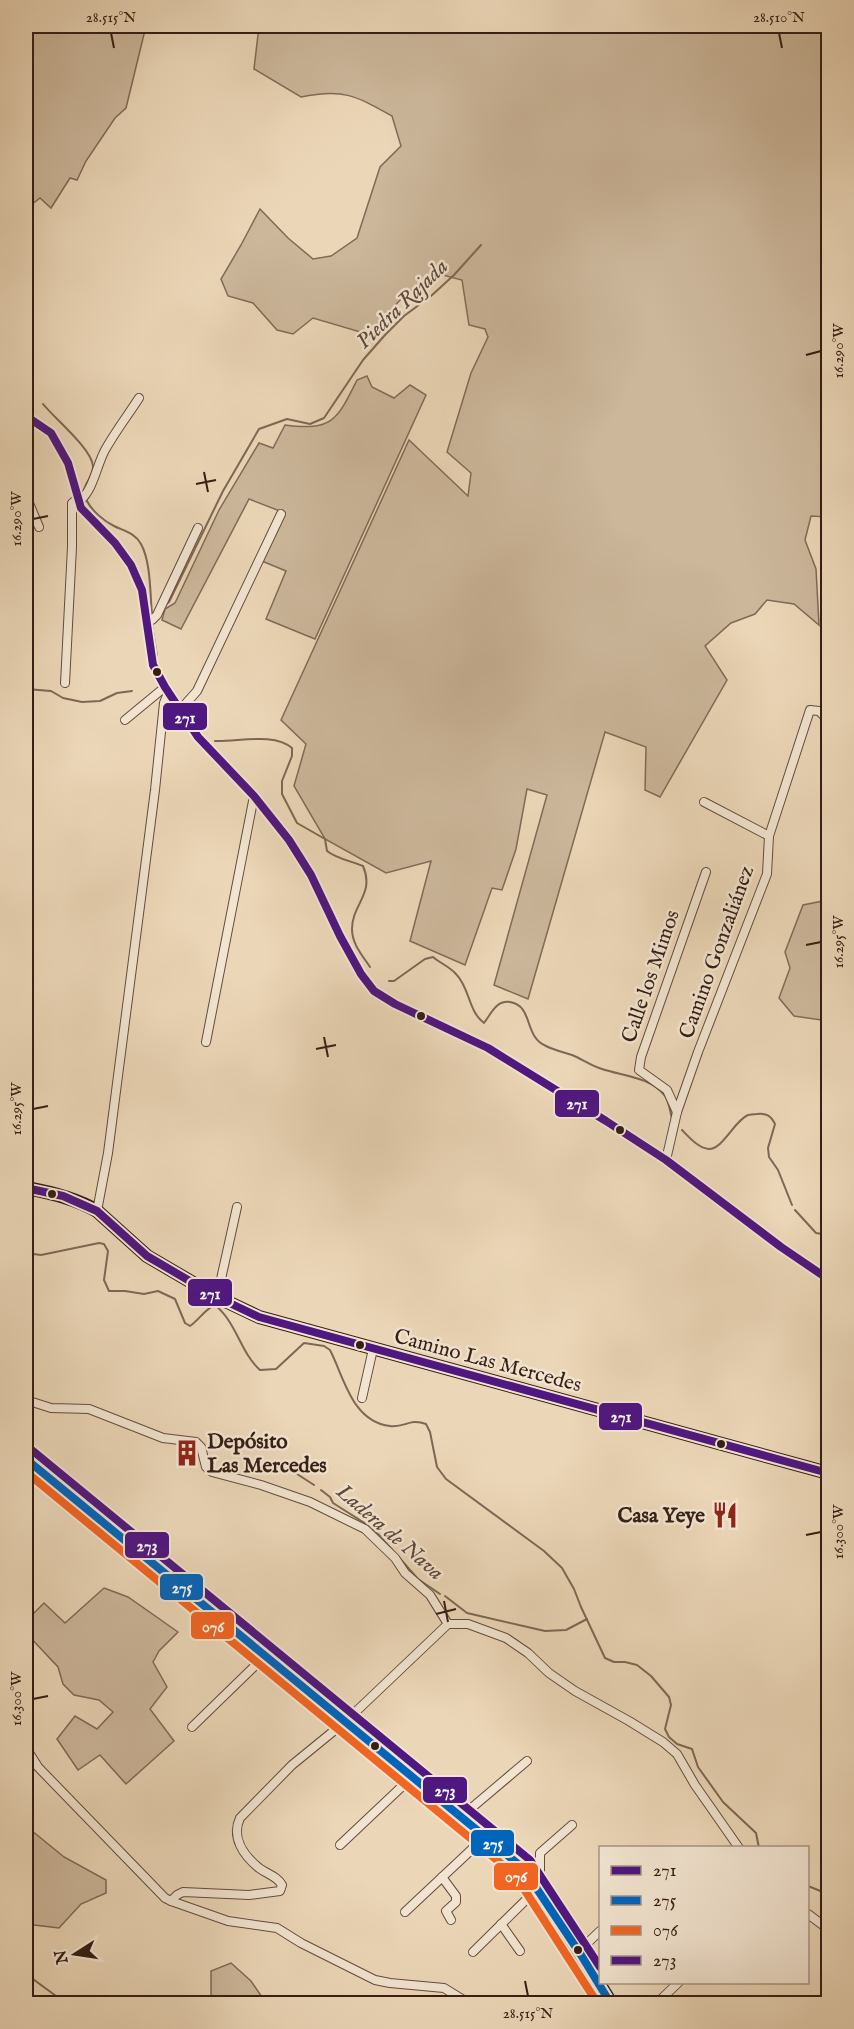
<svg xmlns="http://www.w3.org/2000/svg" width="854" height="2029" font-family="'IM FELL English',serif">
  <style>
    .green { fill: #ccb79b; stroke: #806a58; stroke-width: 1.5 }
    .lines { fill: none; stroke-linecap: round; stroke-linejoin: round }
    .stream { stroke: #7d6755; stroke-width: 2 }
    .street-casing { stroke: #624c3d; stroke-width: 10 }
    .secondary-casing { stroke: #351e14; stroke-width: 14 }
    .primary-casing { stroke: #351e14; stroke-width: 15 }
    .street { stroke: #f2e4d0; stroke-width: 8 }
    .secondary { stroke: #f2e4d0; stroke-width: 10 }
    .primary { stroke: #ebd6b7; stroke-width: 12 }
    .bus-1-casing { stroke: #f2e4d0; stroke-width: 12 }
    .bus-2-casing { stroke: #f2e4d0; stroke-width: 12 }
    .bus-3-casing { stroke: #f2e4d0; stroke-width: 12 }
    .bus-4-casing { stroke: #f2e4d0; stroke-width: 12 }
    .bus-1 { stroke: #4f1780; stroke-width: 8 }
    .bus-2 { stroke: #0065bd; stroke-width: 8 }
    .bus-3 { stroke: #f26522; stroke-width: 8 }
    .bus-4 { stroke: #4f1780; stroke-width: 8 }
    .ticks { fill: none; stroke: #351e14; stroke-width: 2 }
    .bus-dot { fill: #351e14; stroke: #f2e4d0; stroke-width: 2 }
    .labels { text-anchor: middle; stroke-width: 5; stroke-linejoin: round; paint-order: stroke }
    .street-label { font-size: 21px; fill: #351e14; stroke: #f2e4d0 }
    .poi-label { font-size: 21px; font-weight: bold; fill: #351e14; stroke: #f2e4d0; text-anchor: start }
    .water-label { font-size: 22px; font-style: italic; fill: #5f483a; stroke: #f2e4d0 }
    .line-badge { stroke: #f2e4d0; stroke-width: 2 }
    .badge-label { font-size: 16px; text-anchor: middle; font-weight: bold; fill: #fff }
    .neatline { fill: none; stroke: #351e14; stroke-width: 2 }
    .ticks-label { font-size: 15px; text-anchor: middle; fill: #351e14 }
  </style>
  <rect width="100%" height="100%" fill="#ebd6b7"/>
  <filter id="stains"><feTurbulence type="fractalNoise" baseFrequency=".00333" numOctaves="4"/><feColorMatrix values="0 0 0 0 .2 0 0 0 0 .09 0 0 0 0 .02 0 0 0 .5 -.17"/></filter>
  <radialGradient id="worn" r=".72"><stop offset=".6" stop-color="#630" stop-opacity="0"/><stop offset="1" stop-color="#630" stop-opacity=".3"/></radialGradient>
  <g class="green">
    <path d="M26 26H146L126 108 115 118 86 161 77 180 70 178 51 208 40 198 26 209Z"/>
    <path d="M259 26H828V517L811 516 805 540 816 569 819 625 794 604 767 600 755 614 731 623 705 646 727 680 660 797 645 790 646 747 605 732 528 999 494 985 547 795 527 789 516 849 502 890 492 888 465 965 410 941 431 861 386 873 325 839 294 786 306 744 281 720 409 440 468 496 471 473 447 452 471 373 488 337 485 329 469 325 462 280 439 274 408 292 367 334 313 318 293 334 277 330 253 303 228 296 221 279 241 245 260 209 288 238 313 259 331 256 357 238 380 167 401 146 392 116C356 96 343 88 301 97L254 69Z"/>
    <path d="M367 376 372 387 394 398 410 385 426 395 315 639 266 619 286 571 262 561 285 513 249 499 181 629 162 620 165 609 175 603 219 510 259 443 273 448 285 425C333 431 337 420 357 380Z"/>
    <path d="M828 900V1021L794 1016 779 998 790 968 785 952 803 905Z"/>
    <path d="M104 1588 128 1597 178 1632 159 1651 153 1662 167 1687 150 1709 174 1741 126 1784 100 1755 78 1770 57 1739 75 1716 97 1729 113 1712 99 1700 74 1695 63 1684 58 1667 26 1633V1621L44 1603 65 1623Z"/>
    <path d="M26 1826 64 1857 106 1880V1893L81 1904 59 1928 26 1924Z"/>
    <path d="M231 1963 251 1981 266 2003H216L211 1994V1971Z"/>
  </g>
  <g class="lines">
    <g class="stream">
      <path d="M43 404C55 419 91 448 93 466 94 476 85 482 84 491"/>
      <path d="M87 501C92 511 104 521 114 526 124 531 135 533 141 544 151 562 150 594 152 614"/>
      <path d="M165 605 169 602 223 491 259 429 287 419 310 424 324 418 363 360 385 335 404 316 431 296 454 275 481 245"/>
      <path d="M152 625 157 656"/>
      <path d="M26 689 51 691 63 698 82 702 100 701 117 693 132 691"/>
      <path d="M215 741C238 742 274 732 292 748V756L282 781V794L297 823 325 839 327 851C337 859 351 861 363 866 375 894 352 904 352 929 352 944 362 955 370 967"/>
      <path d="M389 981H394L425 959 433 957C440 963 450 967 456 974 470 988 468 1011 484 1023 491 1014 496 1000 510 1002 534 1006 523 1036 546 1046 554 1050 563 1052 572 1055 582 1059 591 1066 602 1069 623 1076 651 1077 665 1096 669 1102 670 1111 672 1118"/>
      <path d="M682 1130C689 1137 698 1148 709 1149 723 1149 734 1121 748 1115 748 1115 756 1114 757 1114 767 1113 771 1116 775 1124L768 1148 769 1157 778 1170 792 1205"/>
      <path d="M795 1210 816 1233 822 1234 828 1232"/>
      <path d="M26 1253 41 1255 99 1243 104 1244 108 1251 104 1280 109 1291H125L144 1294 158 1291 175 1299 185 1323 190 1326C199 1320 205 1309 215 1305 237 1323 240 1352 260 1370L276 1369 304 1343 324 1346 330 1350C344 1377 352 1422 390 1426 405 1428 409 1418 426 1424L430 1432 437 1467 446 1479 544 1551 562 1568 574 1589 581 1607 605 1658 614 1662H625L637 1665 651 1676 669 1697 671 1705 665 1729 669 1737 677 1744 692 1749 698 1767 723 1802 756 1833 759 1848"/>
      <path d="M281 1467 294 1472 314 1485"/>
      <path d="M321 1490 330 1497 333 1503 363 1522 379 1535 418 1579 440 1594"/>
      <path d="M445 1596 467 1613 545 1631 566 1630 587 1619"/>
      <path d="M808 1886 828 1894"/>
      <path d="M26 1974 67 2004"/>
    </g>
    <g class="street-casing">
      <g id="street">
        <path d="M26 416 51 433 68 463 81 508 115 543 131 565 142 590 153 665 165 687 198 737 254 796 289 840 311 875 340 936 361 974 374 991 395 1004 488 1048 606 1121 666 1160 781 1247 828 1279"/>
        <path d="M26 496 39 527"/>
        <path d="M80 501C94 488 96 467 105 450 115 432 128 415 139 398"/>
        <path d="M146 620H152L157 615 198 528"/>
        <path d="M826 635 828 637"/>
        <path d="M65 683 72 547V503L79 498"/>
        <path d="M180 710 197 691 281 514"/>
        <path d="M125 720 165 687"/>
        <path d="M704 802 769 836"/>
        <path d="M206 1042 254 796"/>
        <path d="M677 1112 667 1090 639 1070 641 1057 706 872"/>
        <path d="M666 1160 677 1112 698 1052 767 874 769 836 810 710 819 711 828 720"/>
        <path d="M97 1211 108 1153 155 790 164 703 168 693"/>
        <path d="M217 1297 237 1207"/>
        <path d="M362 1398 373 1349"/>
        <path d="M26 1400 51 1408 89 1409 163 1438 196 1442 201 1447 206 1467 212 1472 261 1485 310 1502 365 1529 395 1558 405 1573 430 1595 448 1624H468L506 1638 528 1653 549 1673 575 1691 629 1721 663 1742 677 1754 695 1785 739 1848"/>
        <path d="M192 1727 266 1655"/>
        <path d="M26 1748 38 1767 165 1898 171 1901 228 1921 277 1928 301 1943 375 1980 390 1983 444 1988 470 2004"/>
        <path d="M462 1816 527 1761"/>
        <path d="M340 1845 413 1776"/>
        <path d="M442 1877 456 1896V1902L446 1911 451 1920"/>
        <path d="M171 1901 177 1895 183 1892 249 1895 280 1891 282 1885C277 1876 267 1874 259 1868 243 1855 231 1837 240 1818L292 1765 346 1721 448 1624"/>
        <path d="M405 1912 486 1836"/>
        <path d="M808 1914 828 1929"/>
        <path d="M501 1924 520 1951"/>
        <path d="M579 1951 600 1931"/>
        <path d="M473 1952 538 1888 540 1881V1853L572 1825"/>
        <path d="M656 2004 679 1982"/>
      </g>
    </g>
    <g class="secondary-casing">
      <path id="secondary" d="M26 1188C49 1192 77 1199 97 1211L147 1256 217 1297 259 1317 828 1473"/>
    </g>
    <g class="primary-casing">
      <path id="primary" d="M26 1459 523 1868 581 1955 611 2004"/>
    </g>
    <use href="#street" class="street"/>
    <use href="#secondary" class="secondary"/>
    <use href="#primary" class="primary"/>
    <g class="bus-1-casing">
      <g id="bus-1">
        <path d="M26 416 51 433 68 463 81 508 115 543 131 565 142 590 153 665 165 687 198 737 254 796 289 840 311 875 340 936 361 974 374 991 395 1004 488 1048 606 1121 666 1160 781 1247 828 1279"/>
        <path d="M26 1188 63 1196 97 1211 147 1256 217 1297 259 1317 828 1473"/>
      </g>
    </g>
    <g class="bus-2-casing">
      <path id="bus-2" d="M26 1459 523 1868 581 1955 611 2004"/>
    </g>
    <g class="bus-3-casing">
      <path id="bus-3" d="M26 1472 515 1875 598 2004"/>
    </g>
    <g class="bus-4-casing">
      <path id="bus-4" d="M33 1451 530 1860 600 1967"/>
    </g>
    <use href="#bus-1" class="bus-1"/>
    <use href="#bus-2" class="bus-2"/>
    <use href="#bus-3" class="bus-3"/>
    <use href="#bus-4" class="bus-4"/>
  </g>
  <path class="ticks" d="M111 33 114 48M779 33 782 48M806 355 821 351M204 472 208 492M196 484 216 480M33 519 48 516M806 945 821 942M324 1037 328 1057M316 1049 336 1045M33 1109 48 1106M806 1535 821 1532M444 1601 448 1622M436 1614 456 1609M33 1699 48 1696M525 1981 528 1996"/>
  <defs>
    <g id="building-bare" transform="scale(2.07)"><path d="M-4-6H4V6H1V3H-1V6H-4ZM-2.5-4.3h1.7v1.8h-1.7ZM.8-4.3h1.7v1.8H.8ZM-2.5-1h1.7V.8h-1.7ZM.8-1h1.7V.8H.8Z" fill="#8f2418" stroke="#f2e4d0" stroke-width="2.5" paint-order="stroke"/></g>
    <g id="restaurant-bare" transform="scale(2.07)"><path d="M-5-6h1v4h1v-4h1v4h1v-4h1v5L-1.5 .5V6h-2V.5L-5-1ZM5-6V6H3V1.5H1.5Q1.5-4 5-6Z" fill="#8f2418" stroke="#f2e4d0" stroke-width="2.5" paint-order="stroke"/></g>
  </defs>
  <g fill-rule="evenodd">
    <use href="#building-bare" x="187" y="1453"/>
    <use href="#restaurant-bare" x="725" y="1515"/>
  </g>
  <g class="bus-dot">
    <circle cx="157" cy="672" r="5"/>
    <circle cx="421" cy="1016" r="5"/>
    <circle cx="620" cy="1130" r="5"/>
    <circle cx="52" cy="1194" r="5"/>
    <circle cx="360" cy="1345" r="5"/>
    <circle cx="721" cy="1444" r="5"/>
    <circle cx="375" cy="1746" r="5"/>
    <circle cx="578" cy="1950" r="5"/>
  </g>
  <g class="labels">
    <g class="street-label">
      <text transform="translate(716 952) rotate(-70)" y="7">Camino Gonzaliánez</text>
      <text transform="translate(650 976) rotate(-71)" y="7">Calle los Mimos</text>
      <text transform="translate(488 1360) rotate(15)" y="7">Camino Las Mercedes</text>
    </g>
    <g class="poi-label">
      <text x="207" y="1448">Depósito<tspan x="207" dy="24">Las Mercedes</tspan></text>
      <text x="705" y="1522" text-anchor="end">Casa Yeye</text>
    </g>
    <g class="water-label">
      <text transform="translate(401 303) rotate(-44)" y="8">Piedra Rajada</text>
      <text transform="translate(391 1531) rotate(41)" y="8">Ladera de Nava</text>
    </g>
  </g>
  <g class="line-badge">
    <rect x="162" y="702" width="46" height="29" rx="6" fill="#4f1780"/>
    <rect x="554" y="1089" width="46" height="29" rx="6" fill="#4f1780"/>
    <rect x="187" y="1278" width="46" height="29" rx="6" fill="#4f1780"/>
    <rect x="598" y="1402" width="45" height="29" rx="6" fill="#4f1780"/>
    <rect x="124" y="1531" width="46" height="28" rx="6" fill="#4f1780"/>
    <rect x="159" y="1573" width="45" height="28" rx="6" fill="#0065bd"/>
    <rect x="190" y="1611" width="45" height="29" rx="6" fill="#f26522"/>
    <rect x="422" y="1776" width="46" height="28" rx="6" fill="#4f1780"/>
    <rect x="470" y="1829" width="45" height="28" rx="6" fill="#0065bd"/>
    <rect x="493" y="1862" width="46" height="29" rx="6" fill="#f26522"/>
  </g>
  <g class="badge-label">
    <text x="185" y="723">271</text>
    <text x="577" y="1109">271</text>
    <text x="210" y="1299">271</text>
    <text x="621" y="1422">271</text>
    <text x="147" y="1551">273</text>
    <text x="182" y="1593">275</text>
    <text x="213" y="1632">076</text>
    <text x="445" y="1796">273</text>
    <text x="493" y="1849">275</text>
    <text x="516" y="1882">076</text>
  </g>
  <rect width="854" height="2029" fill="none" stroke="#ebd6b7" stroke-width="66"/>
  <rect x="599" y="1846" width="210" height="138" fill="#f2e4d0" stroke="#a69585" stroke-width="1.5"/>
  <rect x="611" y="1866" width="30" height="9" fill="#4f1780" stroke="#a69585" stroke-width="1.5"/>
  <text x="653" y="1876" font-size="18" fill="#351e14">271</text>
  <rect x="611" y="1896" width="30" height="9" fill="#0065bd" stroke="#a69585" stroke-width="1.5"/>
  <text x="653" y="1906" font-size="18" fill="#351e14">275</text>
  <rect x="611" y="1926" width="30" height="9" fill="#f26522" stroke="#a69585" stroke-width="1.5"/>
  <text x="653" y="1936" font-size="18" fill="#351e14">076</text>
  <rect x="611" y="1956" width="30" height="9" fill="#4f1780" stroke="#a69585" stroke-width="1.5"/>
  <text x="653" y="1966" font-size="18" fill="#351e14">273</text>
  <g transform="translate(75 1954) rotate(258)" stroke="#f2e4d0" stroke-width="4.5" paint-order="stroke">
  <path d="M0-4.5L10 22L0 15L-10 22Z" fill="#351e14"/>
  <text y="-9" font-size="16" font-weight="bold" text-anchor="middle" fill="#351e14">N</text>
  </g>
  <rect x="33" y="33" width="788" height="1963" class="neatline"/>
  <g class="ticks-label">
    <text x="111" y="22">28.515°N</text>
    <text x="779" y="22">28.510°N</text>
    <text transform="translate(838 351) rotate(-90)" y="5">16.290°W</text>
    <text transform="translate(16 519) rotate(-90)" y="5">16.290°W</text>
    <text transform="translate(838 942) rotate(-90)" y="5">16.295°W</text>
    <text transform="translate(16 1109) rotate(-90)" y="5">16.295°W</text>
    <text transform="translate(838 1532) rotate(-90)" y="5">16.300°W</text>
    <text transform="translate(16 1699) rotate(-90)" y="5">16.300°W</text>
    <text x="528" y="2018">28.515°N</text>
  </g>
  <rect width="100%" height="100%" filter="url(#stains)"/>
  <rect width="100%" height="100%" fill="url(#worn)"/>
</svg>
